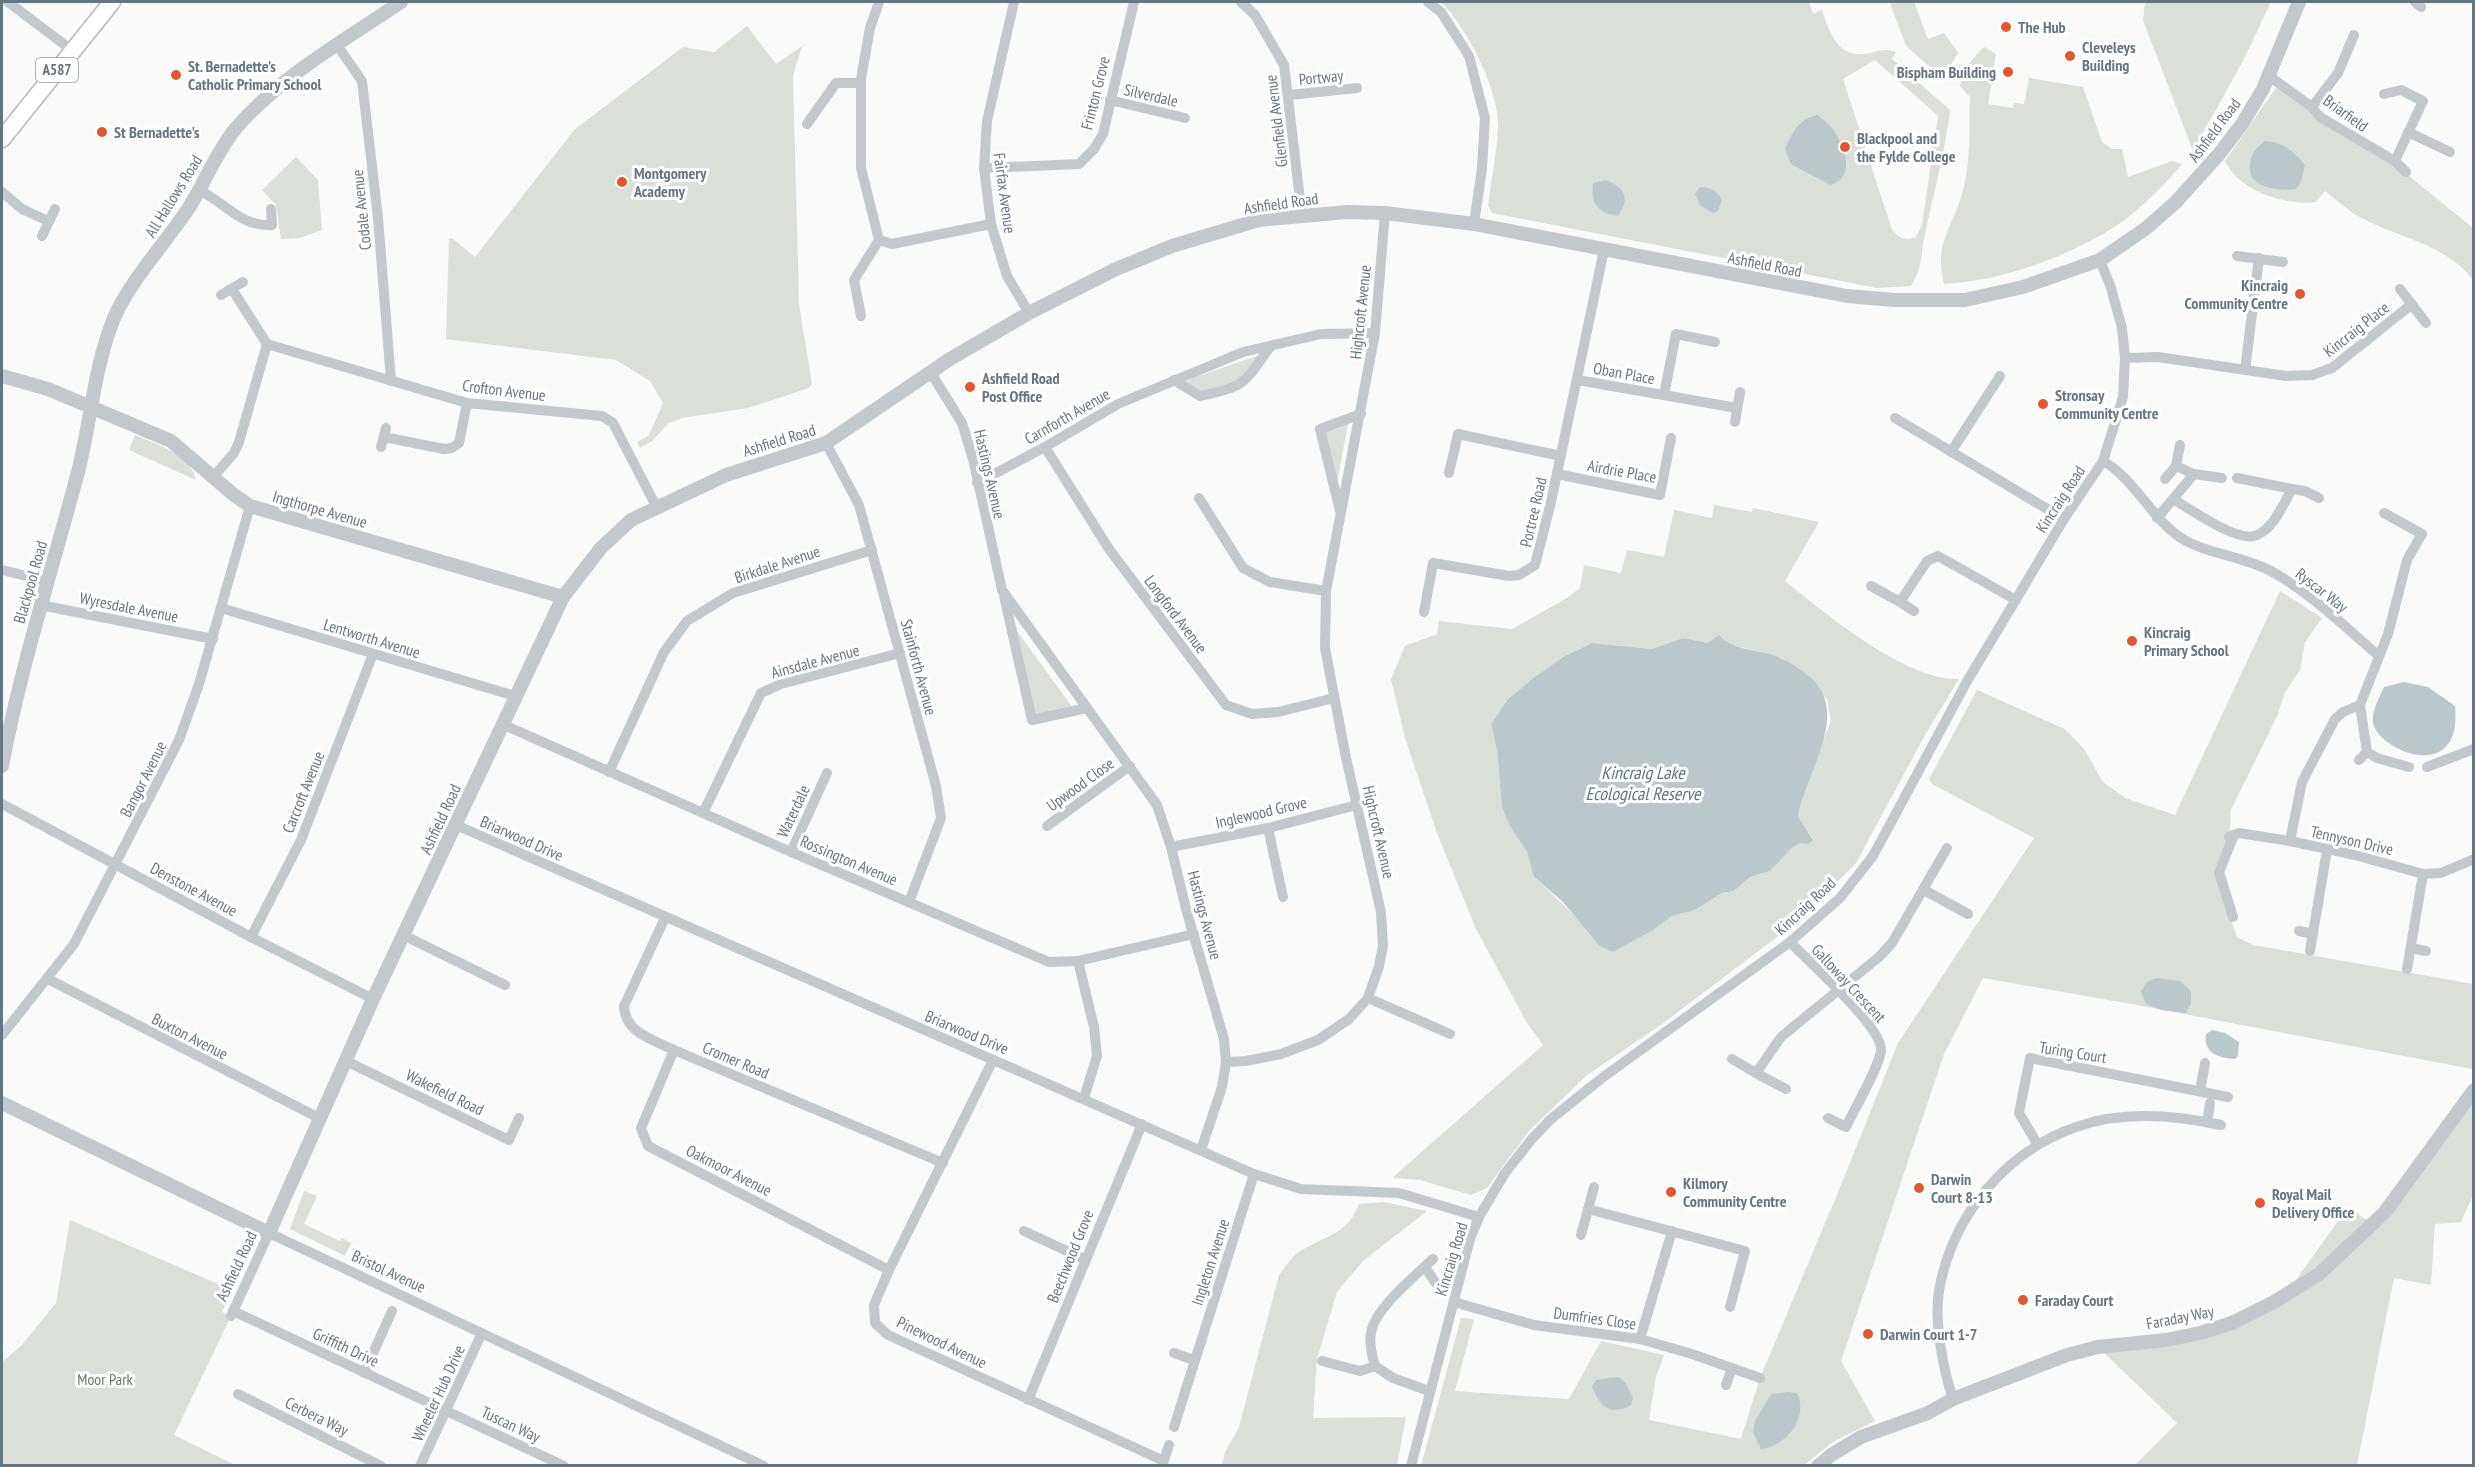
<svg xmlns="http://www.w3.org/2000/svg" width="2475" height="1467" font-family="'PT Sans Narrow',sans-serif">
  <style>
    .green { fill: #dadfd7; fill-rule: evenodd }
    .water { fill: #bbc7cb }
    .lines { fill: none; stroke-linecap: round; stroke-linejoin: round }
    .primary-casing { stroke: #b5babe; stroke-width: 19 }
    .minor { stroke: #c3c8cc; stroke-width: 10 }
    .tertiary { stroke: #c3c8cc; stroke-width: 14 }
    .primary { stroke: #fff; stroke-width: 16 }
    .poi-dot { fill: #e4572e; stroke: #fff; stroke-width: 2 }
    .labels { text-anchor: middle; stroke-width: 6; stroke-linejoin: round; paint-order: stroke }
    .shield { fill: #fff; stroke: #939fa8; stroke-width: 1.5 }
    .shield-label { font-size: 15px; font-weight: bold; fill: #657683 }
    .poi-label { font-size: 16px; font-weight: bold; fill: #657683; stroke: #fff; text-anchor: start }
    .street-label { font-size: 16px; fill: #657683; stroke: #fff }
    .park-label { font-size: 16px; fill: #687a64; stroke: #fff }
    .water-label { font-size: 18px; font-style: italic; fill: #60757c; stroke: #fff }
  </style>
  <rect width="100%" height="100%" fill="#fafaf8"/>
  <g class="green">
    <path d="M1441 2H1809L1813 14 1822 10C1829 31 1837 57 1864 54 1878 53 1880 47 1896 52L1892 59 1950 110C1945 152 1934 192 1925 233 1920 257 1924 264 1911 286L1877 288 1492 213 1488 206C1491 180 1497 153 1498 127 1499 89 1467 28 1441 2ZM1875 60 1938 116 1922 225 1916 237C1904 241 1900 238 1892 230L1843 79Z"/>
    <path d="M1892 2H1914L1928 39 1944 33 1958 53 1947 71 1930 67 1906 46 1890 3Z"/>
    <path d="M2145 2H2271L2244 59 2193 151 2143 20Z"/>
    <path d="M747 26 776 64 802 46 793 76 799 304 812 384 809 388 748 408 682 418 669 423 652 441 640 448 637 442 649 435 663 403 650 381 616 360 446 339 449 239 452 238 475 257 574 130 683 47 714 52Z"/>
    <path d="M1984 47 1996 54 1988 104 2013 108 2014 103 2024 104 2029 78 2083 87 2102 142 2112 149H2122L2128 177 2172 161 2182 164C2162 188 2135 215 2108 231 2062 259 1996 282 1944 284 1933 243 1954 226 1963 190 1971 160 1969 128 1970 97L1960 86C1967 64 1968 64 1984 47Z"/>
    <path d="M2278 85 2393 163 2473 228V280C2445 243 2397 238 2358 216 2346 209 2335 199 2325 191L2316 202C2285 206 2239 191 2225 161Z"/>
    <path d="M296 157 318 180 322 230 300 238 281 239 276 205 262 190Z"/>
    <path d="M1265 353 1244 383 1200 396 1181 385 1193 378Z"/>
    <path d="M1349 418 1335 494 1320 429Z"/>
    <path d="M135 435C157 445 190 453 196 480L129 450Z"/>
    <path d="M1714 505 1752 512 1753 508 1819 522 1785 581C1826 614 1906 681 1959 679L1925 735 1856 863 1802 918 1662 1024 1587 1075 1529 1131 1487 1188 1471 1195 1420 1180 1392 1178 1543 1045 1527 1023 1476 929 1437 833 1405 738 1391 679 1405 646 1437 634 1439 621 1512 629 1567 598 1580 588 1584 565 1621 573 1627 550 1664 557 1674 510 1712 518ZM1683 638 1708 643H1725L1783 658 1827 699 1831 721 1805 786 1798 816 1813 839 1810 844 1800 843 1792 848 1770 871 1750 877 1734 891 1722 893 1695 910 1672 916 1652 931 1613 952 1534 877 1527 852 1502 807 1497 750 1491 724 1508 699 1532 679 1563 657 1592 643 1652 649Z"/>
    <path d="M2280 591 2322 618 2305 642 2300 670 2285 692 2277 716 2231 810 2229 837 2214 870 2237 937 2253 945 2473 984 2474 1067 2472 1069 2137 1005 1983 978 1944 1054 1841 1361 1875 1421 1833 1442 1804 1465 1421 1466 1461 1318 1474 1319 1455 1391 1569 1399 1601 1341 1664 1355 1656 1377 1649 1420 1741 1439 1760 1378 1839 1190 1898 1043 2034 838 1932 784 1929 779 1977 690 2065 729 2084 749 2103 782 2125 798 2175 815Z"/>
    <path d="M1015 628 1075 711 1032 720Z"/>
    <path d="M2473 1090V1195L2461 1222 2435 1224 2431 1285 2394 1278 2357 1465H2135L2177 1423 2098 1347 2178 1338 2275 1301 2385 1212Z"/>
    <path d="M304 1191 317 1196 304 1224 340 1241 342 1238 351 1243 345 1256 290 1229Z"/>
    <path d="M1384 1202 1427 1211 1363 1261 1337 1292 1317 1359 1313 1418 1406 1417 1397 1465 1222 1466 1225 1452 1239 1427 1279 1275C1284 1269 1289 1261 1294 1256 1319 1235 1346 1239 1359 1204Z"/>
    <path d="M2348 1207 2367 1220 2320 1265 2296 1280Z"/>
    <path d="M70 1220 232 1290 222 1312 231 1316 174 1435 235 1465 2 1466V1362L21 1346 56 1303Z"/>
  </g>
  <g class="water">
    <path d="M1818 115C1822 119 1829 124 1832 128 1845 146 1857 177 1830 185L1791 164 1785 149C1792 133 1799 118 1818 115Z"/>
    <path d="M2265 141C2283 142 2293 151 2305 165L2301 181 2296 189C2278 191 2247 189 2250 164 2251 153 2256 148 2265 141Z"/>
    <path d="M1606 180C1626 189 1630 197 1618 216 1597 213 1591 204 1593 183Z"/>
    <path d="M1700 187C1711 187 1717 191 1722 200L1718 211 1713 213 1701 206 1695 194Z"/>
    <path d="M1719 635C1730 649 1756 650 1773 655 1786 659 1795 666 1805 673 1855 709 1806 770 1798 816L1813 840 1809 844 1800 843 1792 848 1770 871 1750 877 1734 891 1722 893 1695 910 1672 916 1652 931 1613 952 1600 946 1563 902 1534 877 1527 852 1509 824 1502 807 1497 750 1491 724 1508 699 1532 679 1563 657 1592 643 1652 649 1683 638 1708 643Z"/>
    <path d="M2404 682 2428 687 2455 706C2463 787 2376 750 2373 722 2372 710 2379 698 2384 687Z"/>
    <path d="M2156 978 2180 981 2191 991V1003L2186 1013 2161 1010 2146 1004 2141 992 2146 983Z"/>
    <path d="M2212 1030 2225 1033 2239 1042 2238 1056 2235 1059C2218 1058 2203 1053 2206 1034Z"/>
    <path d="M1618 1377 1625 1382 1633 1398 1631 1405C1609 1417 1599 1405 1592 1386L1596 1380Z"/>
    <path d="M1788 1392 1797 1393C1809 1417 1787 1446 1761 1449L1753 1432 1755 1421 1771 1394Z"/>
  </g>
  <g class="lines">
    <g class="primary-casing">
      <path id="primary" d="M2 139 112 2"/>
    </g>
    <g class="minor">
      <path d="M8 2 73 51"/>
      <path d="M879 2 870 28 861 79V168L879 240 892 244 991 224"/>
      <path d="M1014 2 987 121 984 168 991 224 1007 276 1029 313"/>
      <path d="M1241 2 1255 15 1284 65 1302 216"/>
      <path d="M1428 2 1441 12 1469 56 1485 118 1482 168 1474 224"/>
      <path d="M2415 2 2421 7"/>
      <path d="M337 45 362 81 378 218 391 381"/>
      <path d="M2269 76 2312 107 2320 117 2395 161 2406 172"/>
      <path d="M2384 94 2401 90 2423 101 2395 161"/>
      <path d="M1289 95 1357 88"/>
      <path d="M1110 100 1185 118"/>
      <path d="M2312 107 2338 73 2354 35"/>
      <path d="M807 124 836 83H861"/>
      <path d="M2408 132 2450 152"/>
      <path d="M984 168 1079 164 1094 149 1103 134 1134 2"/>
      <path d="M199 190C226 203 240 227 272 225L271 209"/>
      <path d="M2 192 22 209 48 221"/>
      <path d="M42 236 55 209"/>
      <path d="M2237 256 2283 262"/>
      <path d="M232 289 267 344"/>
      <path d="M2400 289 2426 323"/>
      <path d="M221 295 243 282"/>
      <path d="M861 316 854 280 879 240"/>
      <path d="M2125 358 2158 357 2286 376 2312 375 2332 368 2412 304"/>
      <path d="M2245 370 2259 258"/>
      <path d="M931 373 962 423 974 463 1002 590 1157 805 1171 847 1186 909 1224 1039 1226 1062 1222 1087 1201 1150"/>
      <path d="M1174 380 1200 396C1246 387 1244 383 1270 347"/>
      <path d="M1578 380 1737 408"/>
      <path d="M1664 395 1676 334 1715 342"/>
      <path d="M1895 418 2064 519"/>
      <path d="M1735 422 1740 392"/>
      <path d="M384 437 444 449 452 448 459 443 467 403"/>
      <path d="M826 443 859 505 936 786 941 818 909 902"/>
      <path d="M2180 445 2176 466 2194 474 2222 478"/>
      <path d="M381 447 386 428"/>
      <path d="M1045 447 1109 549 1226 705 1252 714 1278 712 1334 698"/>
      <path d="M1951 452 2000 376"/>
      <path d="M2103 461C2135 479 2150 517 2181 538 2207 554 2242 556 2271 571 2311 593 2345 627 2379 656"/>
      <path d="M1449 473 1458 434 1561 456"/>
      <path d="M1557 474 1660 495 1671 438"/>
      <path d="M214 476 234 453 239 442 267 344 467 403 602 416 613 423 656 506"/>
      <path d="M2165 479 2176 466"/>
      <path d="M977 483 1045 447 1118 404 1243 352 1321 334 1375 333"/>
      <path d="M2292 489 2305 491 2319 498"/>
      <path d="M1199 498 1243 568 1270 582 1326 591"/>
      <path d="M2173 499C2190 509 2235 541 2254 536 2273 531 2283 504 2292 489L2237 478"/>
      <path d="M1340 511 1320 429 1361 414"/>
      <path d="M2384 513 2422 534 2407 560 2388 634 2360 705 2343 712 2335 719 2302 782 2290 841 2355 855 2423 874 2441 873 2474 859"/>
      <path d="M2157 518 2194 474"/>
      <path d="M2 570 47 581"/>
      <path d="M1871 586 1900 602 1927 561 1938 556 2016 600"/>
      <path d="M1004 596 1032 720 1087 708"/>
      <path d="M1900 602 1914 611"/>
      <path d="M40 605 213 639"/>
      <path d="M221 608 515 696"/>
      <path d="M1424 612 1433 563 1509 576 1519 575 1535 565 1551 502 1604 250"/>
      <path d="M502 724 791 852 1049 962 1078 961 1194 934"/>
      <path d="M2367 752 2377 758 2409 767"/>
      <path d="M2359 760 2367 752 2360 705"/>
      <path d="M2427 767 2474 749"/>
      <path d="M609 772 664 652 687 621 733 593 872 550"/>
      <path d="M2 804 251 937 373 999"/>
      <path d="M704 811 761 693 781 684 900 653"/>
      <path d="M456 825 1254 1174 1301 1189 1399 1193 1479 1217"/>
      <path d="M1047 826 1130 766"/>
      <path d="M1268 828 1283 897"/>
      <path d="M2229 837 2239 833 2290 841"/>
      <path d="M1171 847 1268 828 1357 805"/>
      <path d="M791 852 827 773"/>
      <path d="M1924 890 1968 914"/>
      <path d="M2233 917 2219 872 2234 835"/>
      <path d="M665 918 624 1006C625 1033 652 1039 674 1050L943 1163"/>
      <path d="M2299 931 2313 934"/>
      <path d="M403 935 505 985"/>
      <path d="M251 937 301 840 373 654"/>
      <path d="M1790 942C1808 961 1884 1028 1881 1051 1879 1067 1854 1110 1846 1127L1828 1118"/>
      <path d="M2411 948 2426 951"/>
      <path d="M2310 951 2327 850"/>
      <path d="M1078 961 1094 1027 1097 1056 1084 1098"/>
      <path d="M2407 969 2423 874"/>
      <path d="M48 979 319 1118"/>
      <path d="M1368 998 1450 1034"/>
      <path d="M2 1035 74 944 179 740 199 684 250 506"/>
      <path d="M674 1050 641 1128 648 1146 889 1270"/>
      <path d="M1732 1059 1756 1073"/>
      <path d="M993 1060 889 1270 874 1305 875 1323 888 1335 1164 1461"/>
      <path d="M346 1061 509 1140 519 1118"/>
      <path d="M1226 1062 1246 1061 1281 1054 1318 1040 1349 1019 1368 998 1379 966 1383 946 1381 912 1346 758 1325 648 1326 591 1375 333 1385 213"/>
      <path d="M1786 1089 1756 1073 1781 1037 1879 957 1892 943 1947 848"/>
      <path d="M2200 1091 2205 1063"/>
      <path d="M2207 1122 2210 1103"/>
      <path d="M2038 1145 2019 1113 2030 1058 2228 1097"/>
      <path d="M1588 1209 1745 1251 1730 1307"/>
      <path d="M1024 1231 1084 1259"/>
      <path d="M1581 1235 1594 1187"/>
      <path d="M1425 1267 1435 1282"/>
      <path d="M1454 1302 1534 1325 1640 1339 1692 1354 1760 1378"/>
      <path d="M233 1311 564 1466"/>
      <path d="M231 1316 269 1233 764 1466"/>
      <path d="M1640 1339 1672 1231"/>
      <path d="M1174 1353 1194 1360"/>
      <path d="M1322 1361 1360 1371 1375 1366"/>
      <path d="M364 1373 392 1311"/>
      <path d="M1726 1385 1732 1368"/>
      <path d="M1429 1391 1393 1378 1375 1366C1372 1355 1369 1344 1371 1333 1374 1309 1416 1275 1433 1259"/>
      <path d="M238 1394 381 1466"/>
      <path d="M1953 1399C1943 1370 1934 1320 1939 1291 1952 1216 2005 1152 2076 1127 2122 1110 2175 1115 2221 1125"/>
      <path d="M1028 1400 1142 1124"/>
      <path d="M1174 1427 1254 1174"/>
      <path d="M420 1466 482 1333"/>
      <path d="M1162 1466 1169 1445"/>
      <path d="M1411 1466 1470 1239 1479 1217 1505 1173 1531 1140 1551 1119 1602 1078 1790 942 1840 898 1873 856 1966 683 2064 519 2103 461 2123 397 2125 358 2122 328 2111 288 2100 260"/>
    </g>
    <g class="tertiary">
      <path d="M2 376 48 389 171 441 234 495 250 506 563 597"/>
      <path d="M2 766C21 666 52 570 78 472 91 421 94 367 114 318 129 282 168 240 190 206 206 180 217 151 236 128 281 76 345 40 401 2"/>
      <path d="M2 1103 269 1233 373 999 563 597 601 548 631 520 726 475 826 443 950 359 1029 313 1114 270 1172 246 1259 220 1347 212 1385 213 1474 224 1847 296 1894 300H1965L2023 287 2100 260 2145 229 2175 203 2220 153 2242 124 2263 89 2299 2"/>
      <path d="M1818 1466 1831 1455 1861 1437 1928 1413 1953 1399 2067 1355 2098 1347 2166 1340 2200 1333 2232 1323 2274 1302 2319 1274 2385 1212 2474 1090"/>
    </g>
    <use href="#primary" class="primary"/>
  </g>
  <g class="poi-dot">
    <circle cx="2006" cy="27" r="6"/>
    <circle cx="2070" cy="56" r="6"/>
    <circle cx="2008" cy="72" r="6"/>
    <circle cx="176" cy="75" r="6"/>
    <circle cx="102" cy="132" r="6"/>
    <circle cx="1845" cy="147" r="6"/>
    <circle cx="622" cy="182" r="6"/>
    <circle cx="2300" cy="294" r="6"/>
    <circle cx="970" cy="387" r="6"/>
    <circle cx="2043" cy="404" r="6"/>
    <circle cx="2132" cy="641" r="6"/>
    <circle cx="1919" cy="1188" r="6"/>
    <circle cx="1671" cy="1192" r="6"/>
    <circle cx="2260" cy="1203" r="6"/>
    <circle cx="2023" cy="1300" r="6"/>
    <circle cx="1868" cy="1334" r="6"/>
  </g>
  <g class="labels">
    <rect class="shield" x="36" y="58" width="42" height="24" rx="4.5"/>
    <g class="shield-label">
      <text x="57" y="75">A587</text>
    </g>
    <g class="poi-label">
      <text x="2018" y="33">The Hub</text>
      <text x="2082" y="53">Cleveleys<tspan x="2082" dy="18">Building</tspan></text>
      <text x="188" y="72">St. Bernadette's<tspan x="188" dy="18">Catholic Primary School</tspan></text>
      <text x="1996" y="78" text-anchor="end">Bispham Building</text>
      <text x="114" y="138">St Bernadette's</text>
      <text x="1857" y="144">Blackpool and<tspan x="1857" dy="18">the Fylde College</tspan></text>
      <text x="634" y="179">Montgomery<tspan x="634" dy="18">Academy</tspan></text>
      <text x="2288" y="291" text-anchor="end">Kincraig<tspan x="2288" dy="18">Community Centre</tspan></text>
      <text x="982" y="384">Ashfield Road<tspan x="982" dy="18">Post Office</tspan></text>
      <text x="2055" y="401">Stronsay<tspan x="2055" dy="18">Community Centre</tspan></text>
      <text x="2144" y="638">Kincraig<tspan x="2144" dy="18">Primary School</tspan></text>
      <text x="1931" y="1185">Darwin<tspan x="1931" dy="18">Court 8-13</tspan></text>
      <text x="1683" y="1189">Kilmory<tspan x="1683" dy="18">Community Centre</tspan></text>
      <text x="2272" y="1200">Royal Mail<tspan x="2272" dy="18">Delivery Office</tspan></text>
      <text x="2035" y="1306">Faraday Court</text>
      <text x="1880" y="1340">Darwin Court 1-7</text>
    </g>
    <g class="street-label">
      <text transform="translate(1321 77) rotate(-6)" y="6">Portway</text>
      <text transform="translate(1095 93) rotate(-76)" y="6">Frinton Grove</text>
      <text transform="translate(1151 95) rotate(13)" y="6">Silverdale</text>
      <text transform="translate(2346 113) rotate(36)" y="6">Briarfield</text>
      <text transform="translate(1276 121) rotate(-97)" y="6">Glenfield Avenue</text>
      <text transform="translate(2214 130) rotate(-53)" y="6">Ashfield Road</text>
      <text transform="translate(1005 193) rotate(82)" y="6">Fairfax Avenue</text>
      <text transform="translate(173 196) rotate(-58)" y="6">All Hallows Road</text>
      <text transform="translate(1281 203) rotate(-8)" y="6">Ashfield Road</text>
      <text transform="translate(361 210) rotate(-96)" y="6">Codale Avenue</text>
      <text transform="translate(1765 264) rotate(11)" y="6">Ashfield Road</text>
      <text transform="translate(1360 312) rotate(-84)" y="6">Highcroft Avenue</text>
      <text transform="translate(2356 329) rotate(-38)" y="6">Kincraig Place</text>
      <text transform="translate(1624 373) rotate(10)" y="6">Oban Place</text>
      <text transform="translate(504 390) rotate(7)" y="6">Crofton Avenue</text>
      <text transform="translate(1067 416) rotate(-30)" y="6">Carnforth Avenue</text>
      <text transform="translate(779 440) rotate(-17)" y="6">Ashfield Road</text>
      <text transform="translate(1622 471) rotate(10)" y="6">Airdrie Place</text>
      <text transform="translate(990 474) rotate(77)" y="6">Hastings Avenue</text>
      <text transform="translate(2060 499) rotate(-57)" y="6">Kincraig Road</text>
      <text transform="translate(320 509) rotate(16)" y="6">Ingthorpe Avenue</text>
      <text transform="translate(1533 512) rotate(-77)" y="6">Portree Road</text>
      <text transform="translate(777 564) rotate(-18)" y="6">Birkdale Avenue</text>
      <text transform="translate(30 582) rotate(-74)" y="6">Blackpool Road</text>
      <text transform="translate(2322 590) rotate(38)" y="6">Ryscar Way</text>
      <text transform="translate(129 607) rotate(11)" y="6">Wyresdale Avenue</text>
      <text transform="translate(1176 614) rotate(53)" y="6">Longford Avenue</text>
      <text transform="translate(372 638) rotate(17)" y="6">Lentworth Avenue</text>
      <text transform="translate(815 661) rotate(-15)" y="6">Ainsdale Avenue</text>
      <text transform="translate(919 667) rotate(75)" y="6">Stainforth Avenue</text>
      <text transform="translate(143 779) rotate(-63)" y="6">Bangor Avenue</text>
      <text transform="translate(1080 784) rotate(-36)" y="6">Upwood Close</text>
      <text transform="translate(303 792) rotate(-68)" y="6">Carcroft Avenue</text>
      <text transform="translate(793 811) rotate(-65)" y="6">Waterdale</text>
      <text transform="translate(1261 812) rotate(-13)" y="6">Inglewood Grove</text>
      <text transform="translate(440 819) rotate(-65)" y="6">Ashfield Road</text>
      <text transform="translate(1379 832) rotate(77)" y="6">Highcroft Avenue</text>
      <text transform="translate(522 838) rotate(24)" y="6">Briarwood Drive</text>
      <text transform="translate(2352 840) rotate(13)" y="6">Tennyson Drive</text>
      <text transform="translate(849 860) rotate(23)" y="6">Rossington Avenue</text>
      <text transform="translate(194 889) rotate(28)" y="6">Denstone Avenue</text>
      <text transform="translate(1805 906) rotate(-43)" y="6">Kincraig Road</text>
      <text transform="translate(1205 915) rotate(75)" y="6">Hastings Avenue</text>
      <text transform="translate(1849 983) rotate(47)" y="6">Galloway Crescent</text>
      <text transform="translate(967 1032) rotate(23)" y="6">Briarwood Drive</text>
      <text transform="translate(190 1036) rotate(27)" y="6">Buxton Avenue</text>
      <text transform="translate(2073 1052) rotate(9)" y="6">Turing Court</text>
      <text transform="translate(736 1060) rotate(23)" y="6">Cromer Road</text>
      <text transform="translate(445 1092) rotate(26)" y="6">Wakefield Road</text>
      <text transform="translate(729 1170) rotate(27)" y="6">Oakmoor Avenue</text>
      <text transform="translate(1070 1256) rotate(-68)" y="6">Beechwood Grove</text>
      <text transform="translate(1451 1259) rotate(-73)" y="6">Kincraig Road</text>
      <text transform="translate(1210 1262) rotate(-72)" y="6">Ingleton Avenue</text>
      <text transform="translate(236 1266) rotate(-65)" y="6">Ashfield Road</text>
      <text transform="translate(389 1271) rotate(25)" y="6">Bristol Avenue</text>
      <text transform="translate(2180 1317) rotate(-11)" y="6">Faraday Way</text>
      <text transform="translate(1595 1318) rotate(8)" y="6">Dumfries Close</text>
      <text transform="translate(942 1342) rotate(26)" y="6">Pinewood Avenue</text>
      <text transform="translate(346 1347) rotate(25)" y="6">Griffith Drive</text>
      <text transform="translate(438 1393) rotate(-65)" y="6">Wheeler Hub Drive</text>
      <text transform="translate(317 1416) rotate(26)" y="6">Cerbera Way</text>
      <text transform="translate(511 1424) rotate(25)" y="6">Tuscan Way</text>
    </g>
    <g class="park-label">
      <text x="105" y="1385">Moor Park</text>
    </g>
    <g class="water-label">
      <text x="1643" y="779">Kincraig Lake<tspan x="1643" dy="21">Ecological Reserve</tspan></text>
    </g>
  </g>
  <rect width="2475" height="1467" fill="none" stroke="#657683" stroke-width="6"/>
</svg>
